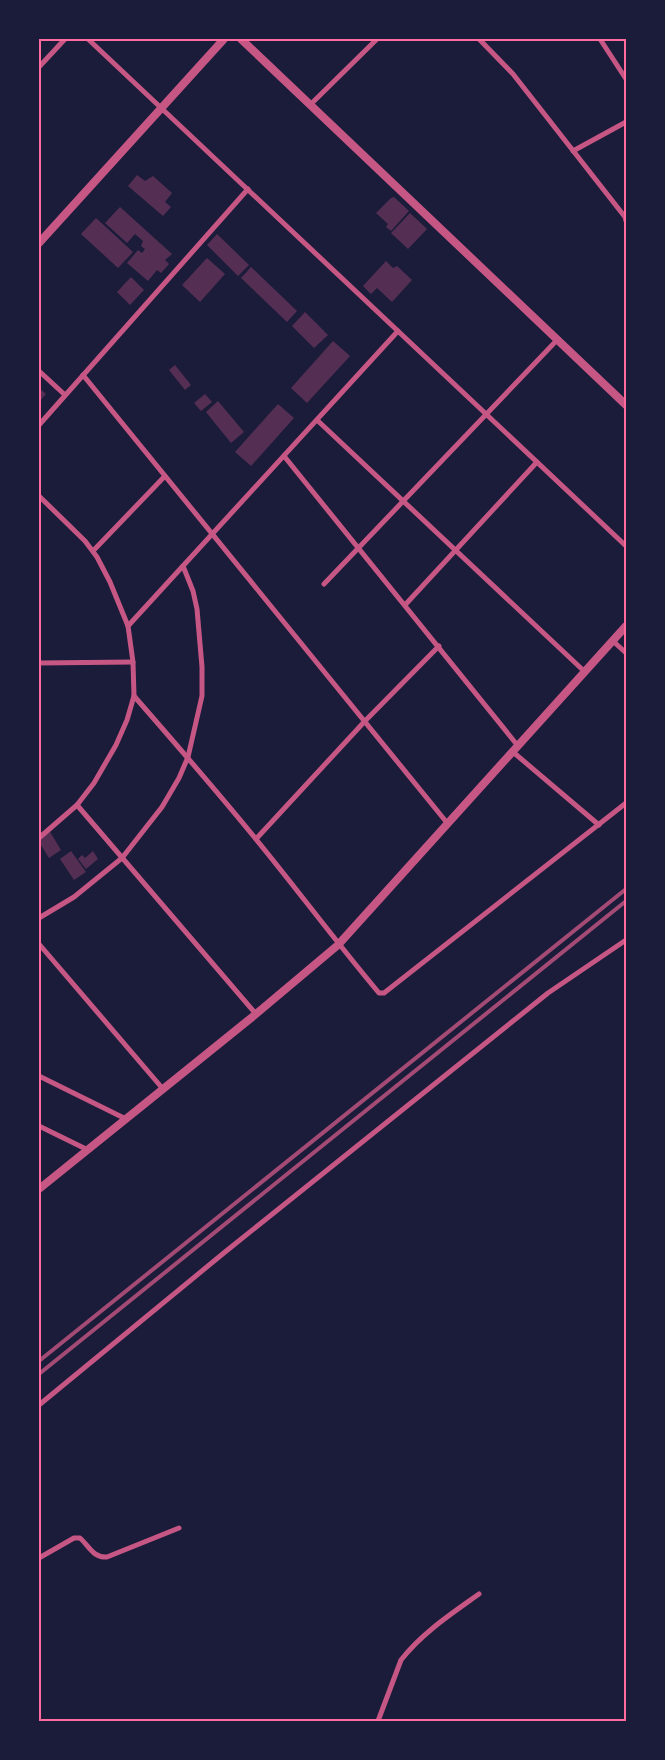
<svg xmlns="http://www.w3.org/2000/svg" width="665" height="1760" font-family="'DM Sans',sans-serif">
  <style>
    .building { fill: #542f53 }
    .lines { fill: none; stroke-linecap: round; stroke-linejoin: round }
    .minor { stroke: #c65784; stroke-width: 5 }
    .tertiary { stroke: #c65784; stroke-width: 8 }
    .rail { stroke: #a44b75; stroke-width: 4 }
    .neatline { fill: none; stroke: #ff6b9d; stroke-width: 2 }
  </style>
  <rect width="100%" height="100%" fill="#1b1b3a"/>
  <g class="building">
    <path d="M137 175 145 181 153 176 172 193 165 202 171 207 163 216 128 186Z"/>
    <path d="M394 197 409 211 391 231 386 227 388 224 376 213 391 198Z"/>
    <path d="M120 207 172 254 165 260 169 264 161 273 157 270 148 281 127 263 138 250 142 253 145 249 141 246 143 241 135 234 127 243 105 223Z"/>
    <path d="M410 213 427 229 408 249 391 233Z"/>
    <path d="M96 218 133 252 118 268 81 234Z"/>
    <path d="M217 234 249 265 238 276 207 245Z"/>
    <path d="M207 258 225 274 200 302 182 285Z"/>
    <path d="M386 261 393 268 397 266 412 280 392 302 377 288 371 294 363 286Z"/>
    <path d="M251 267 297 311 287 322 241 278Z"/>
    <path d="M131 277 144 290 130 305 117 292Z"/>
    <path d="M305 312 328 335 314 348 292 326Z"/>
    <path d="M333 341 350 356 307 403 291 388Z"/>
    <path d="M175 365 191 385 185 390 169 370Z"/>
    <path d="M39 388 46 394 39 402Z"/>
    <path d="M205 394 212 402 201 411 194 403Z"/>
    <path d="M218 401 244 432 231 443 206 412Z"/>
    <path d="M278 404 294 418 251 466 235 452Z"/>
    <path d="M49 830 61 850 49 858 39 842V836Z"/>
    <path d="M71 851 86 872 74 880 60 859Z"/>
    <path d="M93 851 98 859 86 869 78 859 82 855 85 858Z"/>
  </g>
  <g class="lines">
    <g class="minor">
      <path d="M88 39 626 546"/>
      <path d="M479 39 513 74 625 217 626 221"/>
      <path d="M600 39 626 79"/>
      <path d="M39 67 65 39"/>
      <path d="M310 105 377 39"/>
      <path d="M573 151 626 122"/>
      <path d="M39 371 65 395"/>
      <path d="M83 375 448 824"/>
      <path d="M317 420 585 672"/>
      <path d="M39 425 248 189"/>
      <path d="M284 456 518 746"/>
      <path d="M39 496 85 541 97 557 110 582 128 626 133 662 134 696 127 720 116 745 94 783 77 805 39 838"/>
      <path d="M93 551 165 476"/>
      <path d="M324 584 558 339"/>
      <path d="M405 605 537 462"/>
      <path d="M128 626 398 331"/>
      <path d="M613 641 626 653"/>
      <path d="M39 663 133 662"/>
      <path d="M134 696C175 743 216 790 255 838 297 889 336 942 379 993H384L626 803"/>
      <path d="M513 752 599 825"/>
      <path d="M77 805 256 1014"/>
      <path d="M256 839 365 721 439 646"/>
      <path d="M39 918 74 897 122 858 162 807 179 778 188 757 202 696V667L197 609 193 591 183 566"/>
      <path d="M39 944 163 1089"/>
      <path d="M39 1076 126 1119"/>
      <path d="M39 1126 88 1150"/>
      <path d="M39 1405 225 1252 548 993 626 940"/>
      <path d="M39 1558 74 1538H80C89 1546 93 1558 107 1557L179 1528"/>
      <path d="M378 1721 401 1660C422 1633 451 1614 479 1594"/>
    </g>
    <g class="tertiary">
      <path d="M241 39 626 405"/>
      <path d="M39 243 224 39"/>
      <path d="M39 1189 256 1014 338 945 626 626"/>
    </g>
    <g class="rail">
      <path d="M39 1361 626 889"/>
      <path d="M39 1374 626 901"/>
    </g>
  </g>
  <rect width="665" height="1760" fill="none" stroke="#1b1b3a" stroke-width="80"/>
  <rect x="40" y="40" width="585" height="1680" class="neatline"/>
</svg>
